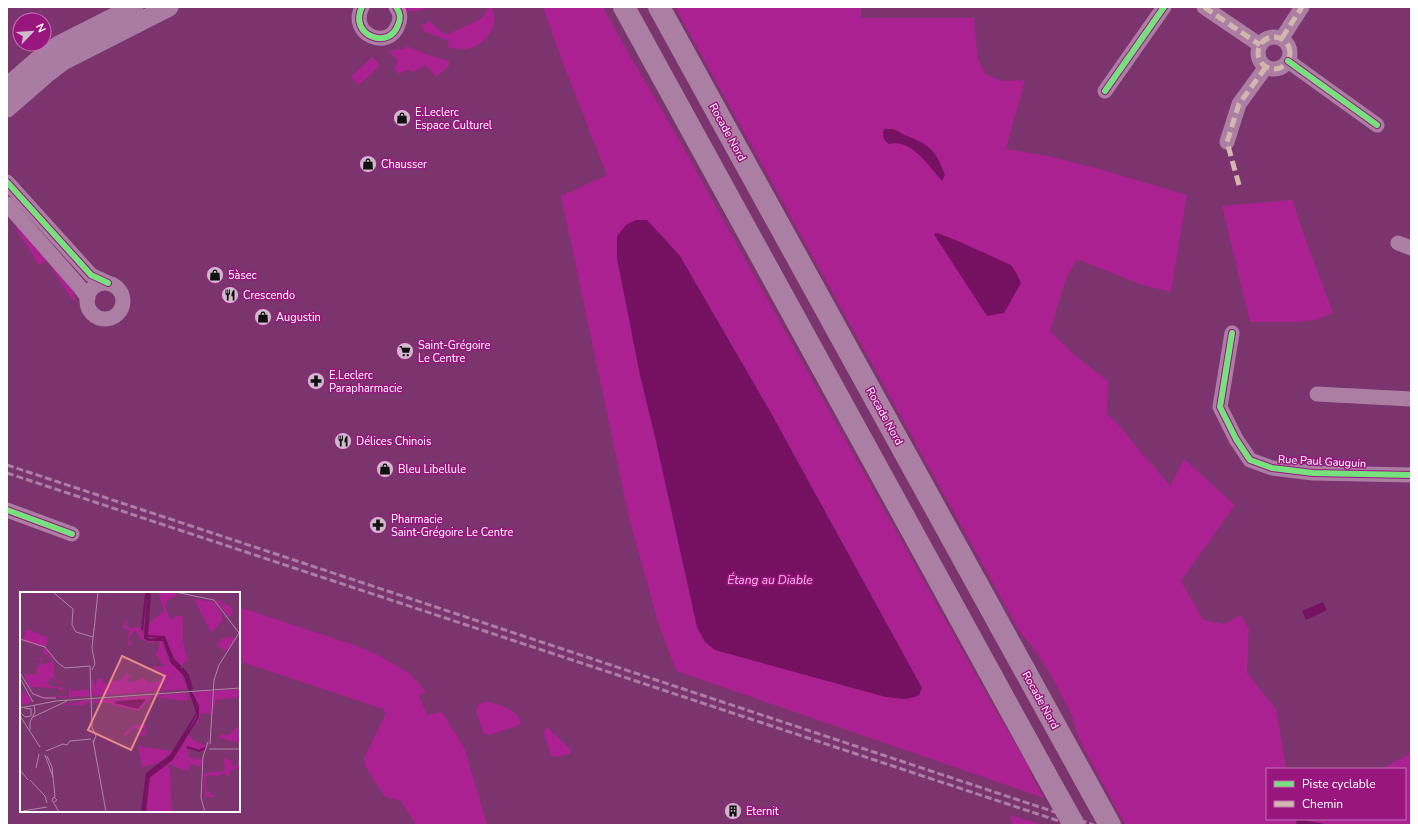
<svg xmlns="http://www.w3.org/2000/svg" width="1418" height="832" font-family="'Nunito Sans',sans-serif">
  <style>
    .green { fill: #ab2191; fill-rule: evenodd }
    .water { fill: #761161 }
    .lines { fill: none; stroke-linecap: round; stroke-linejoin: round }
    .minor { stroke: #ad7ea4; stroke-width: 15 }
    .major { stroke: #ab7ca3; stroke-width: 19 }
    .highway { stroke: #ab7ea3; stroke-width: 22 }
    .rail { stroke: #ab7ea3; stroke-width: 3; stroke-dasharray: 7 3; stroke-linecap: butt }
    .highway-bridge { stroke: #ab7ea3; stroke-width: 22 }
    .quiet { stroke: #d1b7ad; stroke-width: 5; stroke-dasharray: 10 5; stroke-linecap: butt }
    .cycleway-casing { stroke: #99167f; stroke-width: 8 }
    .cycleway { stroke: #77e17e; stroke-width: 6 }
    .labels { text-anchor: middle; stroke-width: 3; stroke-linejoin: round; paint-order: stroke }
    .poi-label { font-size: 11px; fill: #fff; stroke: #99167f; text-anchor: start }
    .street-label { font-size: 11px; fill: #fff; stroke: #99167f }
    .water-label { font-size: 12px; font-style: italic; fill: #f9b7ed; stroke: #99167f }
    .inset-river { fill: none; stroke: #761161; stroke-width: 2 }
    .inset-road { fill: none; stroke: #b085a7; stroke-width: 1 }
    .view { fill: #e88989; fill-opacity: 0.15; stroke: #e88989; stroke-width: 2 }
    .inset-edge { fill: none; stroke: #fff; stroke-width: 2 }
  </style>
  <rect width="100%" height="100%" fill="#7b346d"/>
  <g class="green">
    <path d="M404 7H428C422 11 413 12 406 11Z"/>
    <path d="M490 7H492C494 13 495 20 494 26 493 29 491 32 489 34 479 49 464 52 448 47L449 41 423 31 422 24H427V19L444 34H448L481 19Z"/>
    <path d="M543 7H603L626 49 673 129 996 711 1030 768 1028 769 1044 798 676 671 658 622 630 522 561 196 607 175 562 61ZM659 232 680 256 771 413 922 688 919 695 906 699 886 697 715 650 705 642 697 627 656 441 640 375 617 258V236Z"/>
    <path d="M675 7H861V18H974L978 59 985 74 1003 81 1025 80 1006 149 1047 156 1099 169 1187 195 1171 292 1139 284 1077 259 1066 279 1050 331 1077 357 1108 381 1107 414 1116 422 1170 486 1184 459 1235 505 1181 581 1203 620 1224 624 1241 615 1249 629 1247 673 1276 709 1286 767 1288 769H1267V819H1405V769H1381L1411 753V825H1330L1297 819 1296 825H1125L1079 739 1071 713 1049 672 1032 646 1020 632Z"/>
    <path d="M407 46 431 56 449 61V66L436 77 426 65 413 72 409 69 399 74 394 68 398 61 389 52 397 49H404Z"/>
    <path d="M372 57 380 65 359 85 351 77Z"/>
    <path d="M1293 200 1301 227 1333 313 1316 320 1297 322H1250L1222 206Z"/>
    <path d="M19 227 73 288 75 299 73 301 47 261 39 265 16 229Z"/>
    <path d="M239 607 354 645 378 655 409 673 426 692 419 695 427 715 442 712 465 749 487 825H416L401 801 385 797 365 766 364 758 386 713 383 709 239 661Z"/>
    <path d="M487 701C499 706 516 708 521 722L519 725 489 735 483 733 476 711 479 704Z"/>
    <path d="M547 727 571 750 570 754 555 757 551 756 544 734V731Z"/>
    <path d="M1010 815 1040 824 1041 825H1012Z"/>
  </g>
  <g class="water">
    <path d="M884 129C897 128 896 131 907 136 932 146 935 150 945 175L942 181C929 166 911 138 889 144 883 140 882 136 884 129Z"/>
    <path d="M636 220H647L680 256 771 413 922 688 919 695C908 701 898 698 886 697L715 650 705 642 697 627 656 441 640 375 617 258V236L626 225Z"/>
    <path d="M937 233 958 241 1011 265 1017 274 1021 283 1004 313 987 316 935 236 934 234Z"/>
    <path d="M1323 602 1327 610 1306 620 1302 611Z"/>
    <path d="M1297 819 1330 825H1296Z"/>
  </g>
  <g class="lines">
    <g class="minor">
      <path d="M362 7C348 35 389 51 398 25 401 19 400 12 396 7"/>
      <path d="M1204 7 1260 45"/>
      <circle cx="1274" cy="53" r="16"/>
      <path d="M1282 38 1302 7"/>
      <path d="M1288 61 1377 125"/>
      <path d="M1105 91 1164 7"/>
      <path d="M1227 142 1239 104 1266 67"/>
      <path d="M7 182 91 275 108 283"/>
      <path d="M7 204 79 286 88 298"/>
      <path d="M1398 243 1411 248"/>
      <circle cx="105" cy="301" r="18"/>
      <path d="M1232 333 1220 407 1236 439 1250 460 1272 468 1313 473 1411 475"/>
      <path d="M1317 394 1411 399"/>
      <path d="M7 510 72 534"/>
    </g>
    <g class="major">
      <path d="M7 87 37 61 59 45 134 7"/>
      <path d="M7 108 46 74 63 61 169 7"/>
    </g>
    <g class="highway">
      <path d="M624 7 1045 773"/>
      <path d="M659 7 1110 825"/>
    </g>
    <g class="rail">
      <path d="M7 465 1094 825"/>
      <path d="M7 473 1071 825"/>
    </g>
    <path class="highway-bridge" d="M1045 773 1074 825"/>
    <g class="quiet">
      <path d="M1204 7 1260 45"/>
      <circle cx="1274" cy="53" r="16"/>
      <path d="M1282 38 1302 7"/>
      <path d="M1239 185 1227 142 1239 104 1266 67"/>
    </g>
    <g class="cycleway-casing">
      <g id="cycleway">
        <path d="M362 7C348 35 389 51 398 25 401 19 400 12 396 7"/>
        <path d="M1288 61 1377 125"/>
        <path d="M1105 91 1164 7"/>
        <path d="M7 182 91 275 108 283"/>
        <path d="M1232 333 1220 407 1236 439 1250 460 1272 468 1313 473 1411 475"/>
        <path d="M7 510 72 534"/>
      </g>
    </g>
    <use href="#cycleway" class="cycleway"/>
  </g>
  <defs>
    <g id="shop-disc" transform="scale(0.9)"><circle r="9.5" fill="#d1b8cc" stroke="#99167f"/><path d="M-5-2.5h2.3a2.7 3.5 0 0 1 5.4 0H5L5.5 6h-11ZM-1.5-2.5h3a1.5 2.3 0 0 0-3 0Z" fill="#111"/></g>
    <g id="restaurant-disc" transform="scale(0.9)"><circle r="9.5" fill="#d1b8cc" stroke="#99167f"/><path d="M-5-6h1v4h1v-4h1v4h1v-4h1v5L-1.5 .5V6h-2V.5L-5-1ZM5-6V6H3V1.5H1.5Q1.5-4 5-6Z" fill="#111"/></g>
    <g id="supermarket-disc" transform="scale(0.9)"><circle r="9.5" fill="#d1b8cc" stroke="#99167f"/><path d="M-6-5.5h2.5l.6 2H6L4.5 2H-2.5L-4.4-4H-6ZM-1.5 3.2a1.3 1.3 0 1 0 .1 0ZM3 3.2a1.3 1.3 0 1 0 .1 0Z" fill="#111"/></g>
    <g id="pharmacy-disc" transform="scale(0.9)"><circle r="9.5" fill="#d1b8cc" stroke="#99167f"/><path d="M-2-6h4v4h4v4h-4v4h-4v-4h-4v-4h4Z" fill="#111"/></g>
    <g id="building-disc" transform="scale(0.9)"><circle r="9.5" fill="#d1b8cc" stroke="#99167f"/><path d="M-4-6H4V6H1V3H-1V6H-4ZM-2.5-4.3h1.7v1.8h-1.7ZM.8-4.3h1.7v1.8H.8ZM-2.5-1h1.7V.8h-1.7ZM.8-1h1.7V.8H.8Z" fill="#111"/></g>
  </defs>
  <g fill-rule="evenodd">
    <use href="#shop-disc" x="402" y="118"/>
    <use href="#shop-disc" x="368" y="164"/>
    <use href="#shop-disc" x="215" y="275"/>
    <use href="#restaurant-disc" x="230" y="295"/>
    <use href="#shop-disc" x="263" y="317"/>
    <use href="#supermarket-disc" x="405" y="351"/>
    <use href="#pharmacy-disc" x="316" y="381"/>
    <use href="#restaurant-disc" x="343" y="441"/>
    <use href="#shop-disc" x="385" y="469"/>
    <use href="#pharmacy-disc" x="378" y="525"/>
    <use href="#building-disc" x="733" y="811"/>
  </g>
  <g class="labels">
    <g class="poi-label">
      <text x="415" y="116">E.Leclerc<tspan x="415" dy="13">Espace Culturel</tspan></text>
      <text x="381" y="168">Chausser</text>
      <text x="228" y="279">5àsec</text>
      <text x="243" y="299">Crescendo</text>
      <text x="276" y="321">Augustin</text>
      <text x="418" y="349">Saint-Grégoire<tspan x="418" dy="13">Le Centre</tspan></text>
      <text x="329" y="379">E.Leclerc<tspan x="329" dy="13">Parapharmacie</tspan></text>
      <text x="356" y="445">Délices Chinois</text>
      <text x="398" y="473">Bleu Libellule</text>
      <text x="391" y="523">Pharmacie<tspan x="391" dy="13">Saint-Grégoire Le Centre</tspan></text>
      <text x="746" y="815">Eternit</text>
    </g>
    <g class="street-label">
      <text transform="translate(728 132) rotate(61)" y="4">Rocade Nord</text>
      <text transform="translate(885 416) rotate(61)" y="4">Rocade Nord</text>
      <text transform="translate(1322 461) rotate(3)" y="4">Rue Paul Gauguin</text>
      <text transform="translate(1041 700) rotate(61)" y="4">Rocade Nord</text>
    </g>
    <g class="water-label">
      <text x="770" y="584">Étang au Diable</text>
    </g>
  </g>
  <g transform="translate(20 592)">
    <rect width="220" height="220" fill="#7b346d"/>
    <path d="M138 0H151L158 3 147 8 145 15 151 28 158 23 163 25V51L168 67 160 76 151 64 145 46H129L126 44 127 33 144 19ZM174 7 194 10 201 21 203 28 191 41ZM201 8 202 11 210 14 213 21 209 25 196 9ZM107 28 108 29 106 33 109 36 121 35 125 49H142L149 69 159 78 138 99 72 104V85L75 95 77 86 83 87V91L89 93 92 88 100 89 106 81 111 84 107 88 110 91 124 86 127 91 141 89 142 80 133 77 136 72V75H142L146 72H142L135 62 138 59 139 49 129 51 120 47V42L119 44 115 38 109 45 111 54 115 56 106 52H109L106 50 109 49 108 43 110 40 107 36 104 38 103 33ZM7 37 28 46 25 56 34 69V85L54 99 69 97 70 104 27 106 20 105 12 99 24 105 44 104 43 99 36 96 9 95 4 82 16 83 18 73H22L21 72 20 67H15L22 65 21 71 25 72 33 69 23 61 24 55 2 49ZM31 85 49 96V104H44L43 96 27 93ZM209 45 216 46 206 59 197 54 201 47ZM160 79 167 97 140 99 159 78ZM220 97V105L196 108 193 119 192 99ZM0 98 8 104 12 110 0 113ZM191 99V122L181 121 178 131 175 132 179 119 172 100ZM167 101 169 107 166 109 134 105 137 103ZM134 103 119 119 91 113V111H73L72 108ZM68 108 70 109 64 113H42ZM114 133H126V143L120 144 119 140 124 139 125 136 116 138 114 135 105 145 103 142ZM217 135 220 136V151L199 146 201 142 209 143ZM168 142 172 147 186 154 184 159 168 156 169 166 182 167V175L171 172 168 179 147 172 161 156ZM118 154 152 159V160L138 171 122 175ZM220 161V176L209 179 210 185 203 181 199 184 189 183 186 186V198L195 205H185L184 181 203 179 205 176 203 167 207 165 208 168H213V170L210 169 213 174H217ZM145 173 150 176 152 220H126L128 186Z" fill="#ab2191" fill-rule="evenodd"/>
    <path d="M124 0H129L126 45 130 47 141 45 146 48 152 67 166 81 178 120 158 158 150 168 128 184 124 220H121L126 181 150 163 176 121 164 84 151 71 143 49H128L124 46 127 2ZM126 107 118 117 94 111 97 109Z" fill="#761161"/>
    <path class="inset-river" d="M130 0 127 44 144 45 153 67 161 75M122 38 126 2M162 76 168 83 172 97M167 155 179 159 185 156M125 220 129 185 152 167 178 125V114L172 102"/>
    <path class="inset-road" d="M33 0 53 17 52 33 56 40 73 45M155 0 194 8 219 41M74 38 78 0M0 47 25 55 38 71 45 76 70 74M70 74 72 135 76 144 73 151M72 78 75 72 72 56 74 37M0 81 13 102 24 106H36M0 86 13 110M0 116 36 109 220 96M0 120 5 125 11 124V117L4 116M0 124 20 155M13 125 47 109M10 138V130L15 120 14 113M73 148 86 220M190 152 194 88 199 73 219 41M189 157H220M26 159 43 152 47 153 50 149 71 147M25 163 33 185M27 164 32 175 35 205M16 176 19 162M0 178 8 188M10 188 25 204 27 211M34 210 37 208 34 205 32 208 39 220M3 219 27 215M185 220 181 206 183 165 188 150"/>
    <path class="view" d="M102 64 145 84 111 158 68 138Z"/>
    <rect width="220" height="220" class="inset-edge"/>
  </g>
  <rect width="1418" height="832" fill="none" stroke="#ffffff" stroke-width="16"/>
  <rect x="1266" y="768" width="140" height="52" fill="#99167f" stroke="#c273b2"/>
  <rect x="1274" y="781" width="20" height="6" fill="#77e17e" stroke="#c273b2"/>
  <text x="1302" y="788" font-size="12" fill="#ffffff">Piste cyclable</text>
  <rect x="1274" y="801" width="20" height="6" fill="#d1b7ad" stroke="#c273b2"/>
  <text x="1302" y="808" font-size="12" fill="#ffffff">Chemin</text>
  <g transform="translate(32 32) rotate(65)"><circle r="19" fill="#99167f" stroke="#c273b2"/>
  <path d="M0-3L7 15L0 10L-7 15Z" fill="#d1b8cc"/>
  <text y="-6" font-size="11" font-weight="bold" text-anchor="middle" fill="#ffffff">N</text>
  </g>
</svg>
